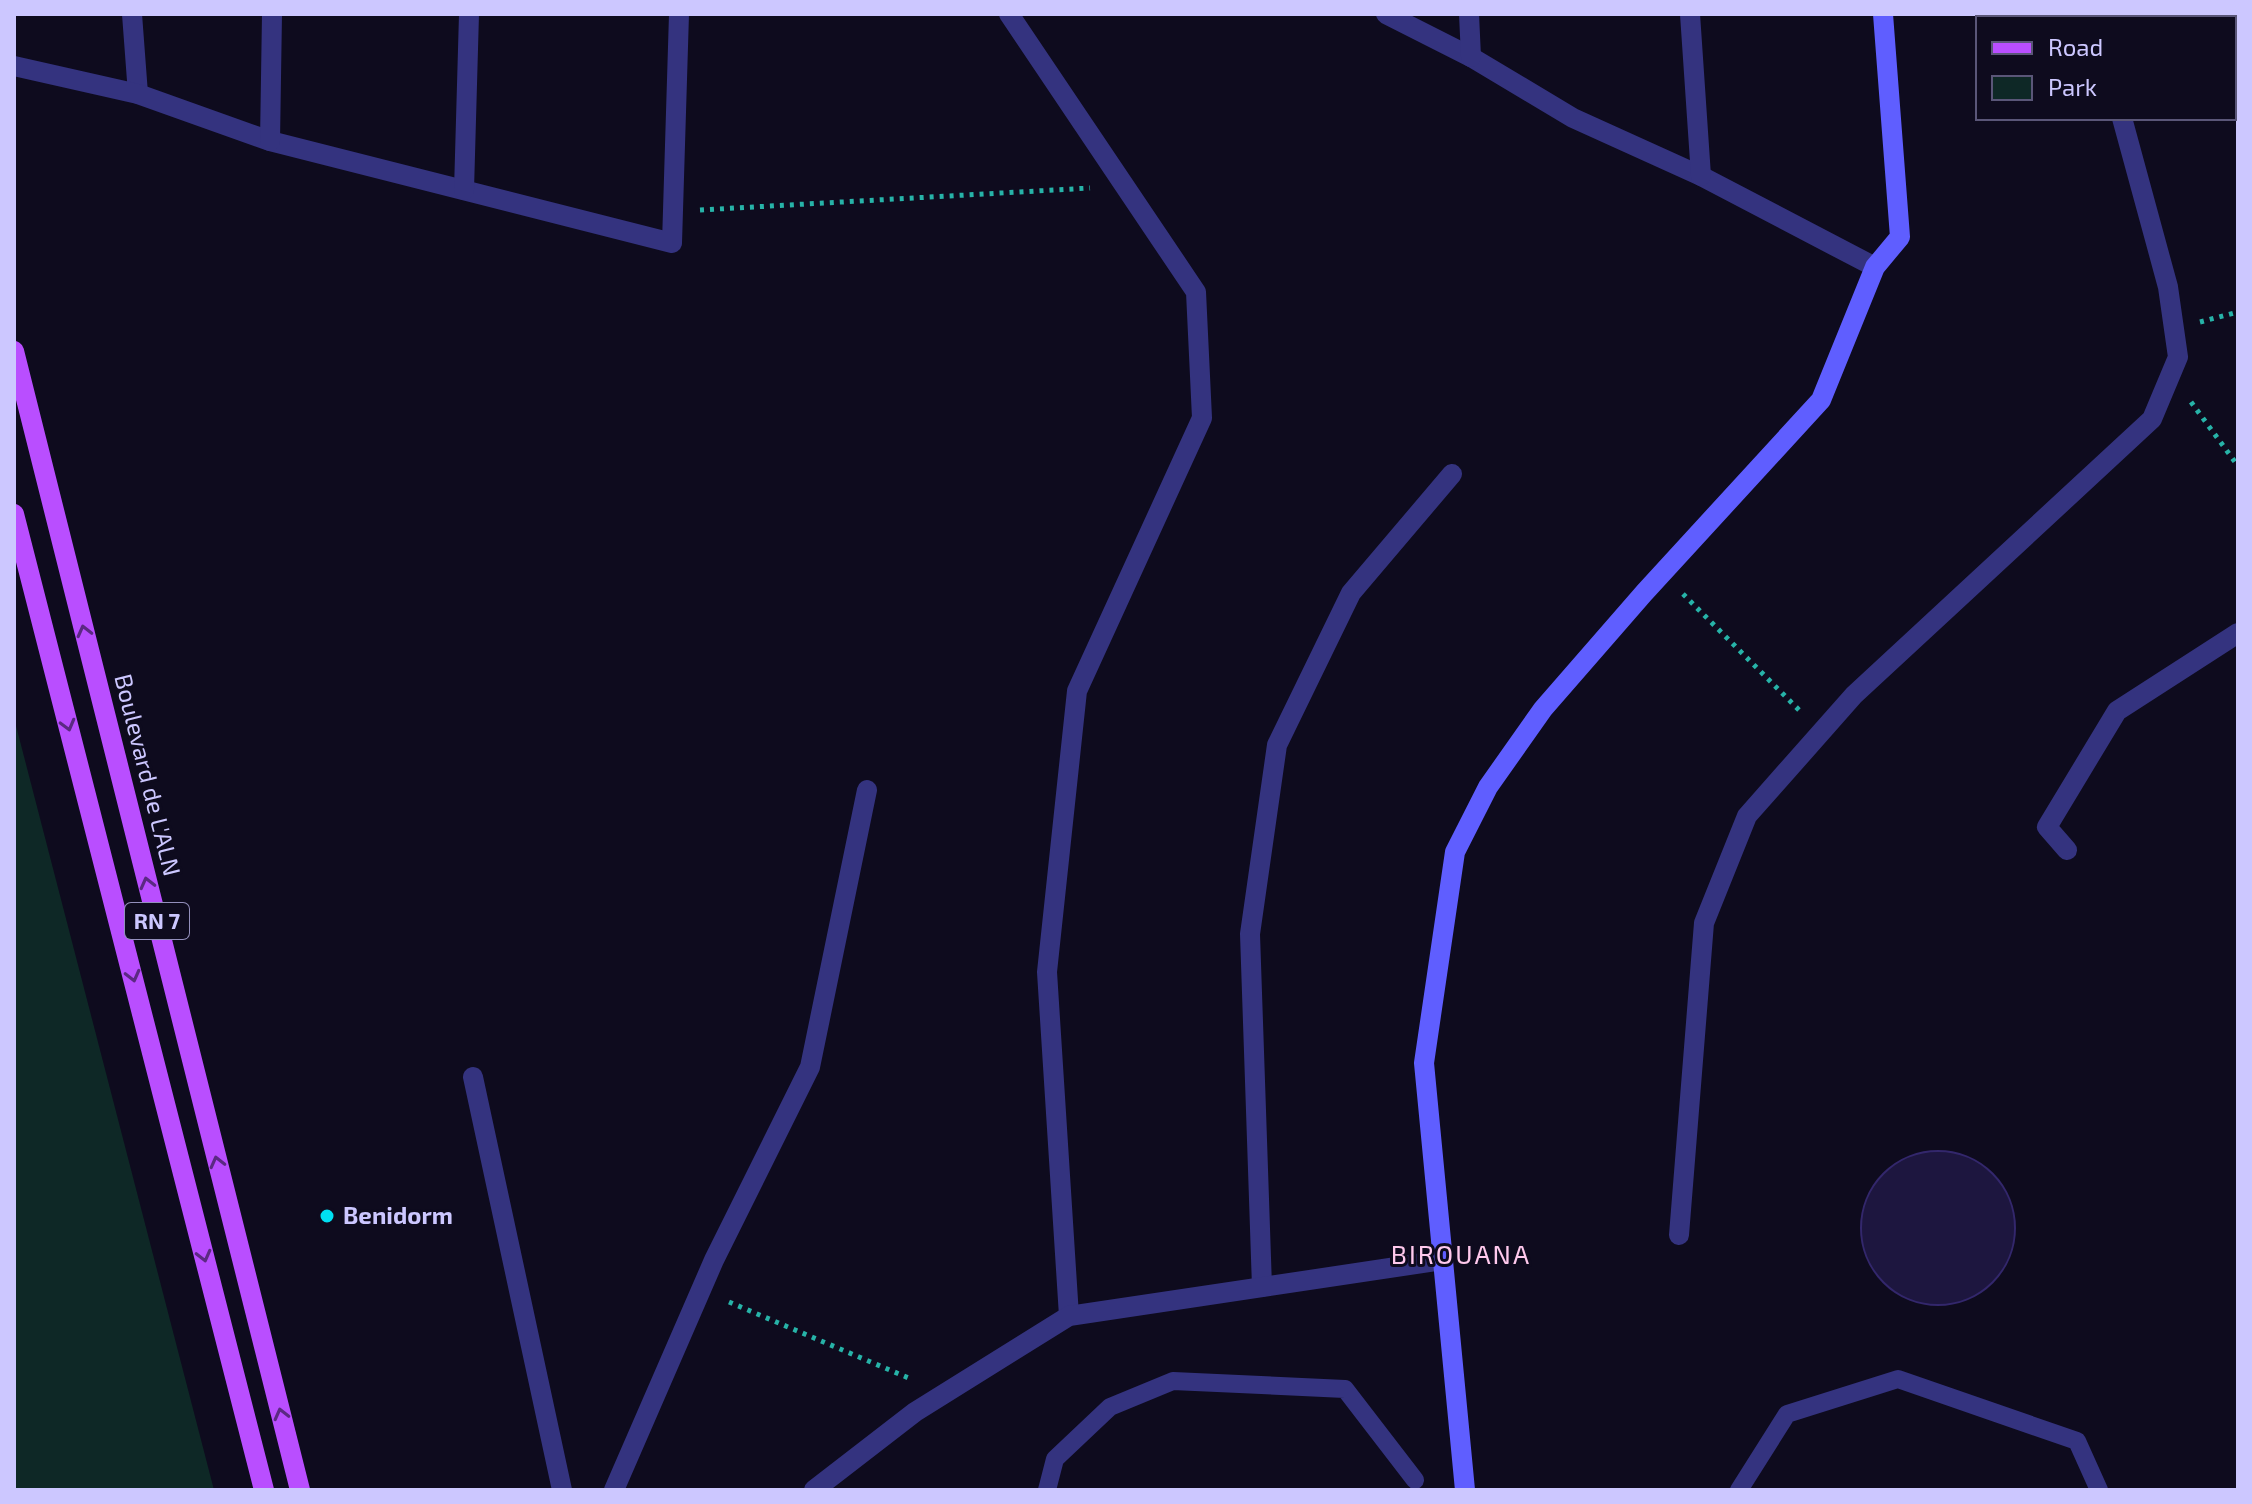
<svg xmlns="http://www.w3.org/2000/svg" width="2252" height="1504" font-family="'Exo 2',sans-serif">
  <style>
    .green { fill: #0e2826 }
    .building { fill: #1d163f; stroke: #33276c; stroke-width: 2 }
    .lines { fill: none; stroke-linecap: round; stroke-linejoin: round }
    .path { stroke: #27b3a8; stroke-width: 5; stroke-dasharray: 4 6; stroke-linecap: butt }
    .service { stroke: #34337f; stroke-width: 18 }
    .minor { stroke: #34337f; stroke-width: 20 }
    .secondary { stroke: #5f5eff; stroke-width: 20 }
    .primary { stroke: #b94eff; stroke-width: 20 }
    .oneway { stroke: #5b2983 }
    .poi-dot { fill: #00dff2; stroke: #0e0b1e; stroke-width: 3 }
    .labels { text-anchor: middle; stroke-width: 6; stroke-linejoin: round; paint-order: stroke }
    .shield { fill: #0e0b1e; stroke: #938fbc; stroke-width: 2 }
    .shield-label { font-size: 22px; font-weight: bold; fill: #ccc7ff }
    .street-label { font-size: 24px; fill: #ccc7ff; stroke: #0e0b1e }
    .poi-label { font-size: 24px; font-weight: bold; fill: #ccc7ff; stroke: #0e0b1e; text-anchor: start }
    .neighbourhood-label { font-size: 26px; letter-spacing: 2px; fill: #ffc9ed; stroke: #0e0b1e }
  </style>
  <rect width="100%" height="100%" fill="#0e0b1e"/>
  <path class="green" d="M14 718 214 1490H14Z"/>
  <circle class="building" cx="1938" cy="1228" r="77"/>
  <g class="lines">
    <g class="path">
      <path d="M700 210 1090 188"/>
      <path d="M2200 322 2238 312"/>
      <path d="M2191 402 2238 466"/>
      <path d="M1683 594 1800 711"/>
      <path d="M729 1302 911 1379"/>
    </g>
    <g class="service">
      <path d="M1047 1490 1055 1459 1110 1407 1173 1381 1345 1389 1415 1480"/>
      <path d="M1739 1490 1787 1414 1898 1379 2077 1441 2099 1490"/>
    </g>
    <g class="minor">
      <path d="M132 14 138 94"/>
      <path d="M1009 14 1196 292 1202 418 1077 691 1047 972 1069 1316"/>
      <path d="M1386 14 1471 57 1573 118 1701 176 1875 267"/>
      <path d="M1469 14 1471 57"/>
      <path d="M1690 14 1701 176"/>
      <path d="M2094 14 2095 18"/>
      <path d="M14 66 138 94 270 141 672 243 679 14"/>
      <path d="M270 141 272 14"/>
      <path d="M464 190 469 14"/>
      <path d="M2067 850 2047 827 2117 711 2238 633"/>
      <path d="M473 1077 562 1490"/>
      <path d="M1679 1235 1704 923 1747 816 1854 695 2152 419 2178 357 2168 287 2122 118"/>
      <path d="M1262 1287 1250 934 1277 745 1351 593 1452 474"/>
      <path d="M614 1490 714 1260 810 1067 867 790"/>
      <path d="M814 1490 915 1412 1069 1316 1443 1260"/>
    </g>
    <path class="secondary" d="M1465 1490 1424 1063 1455 852 1488 787 1543 709 1644 593 1821 400 1875 267 1900 237 1883 14"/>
    <g class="primary">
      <path d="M14 351 300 1490"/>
      <path d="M14 514 264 1490"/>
    </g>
  </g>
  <defs><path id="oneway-chevron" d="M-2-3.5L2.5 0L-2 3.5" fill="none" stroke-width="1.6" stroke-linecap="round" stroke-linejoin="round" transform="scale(2)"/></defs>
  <g class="oneway">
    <use href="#oneway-chevron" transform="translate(84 631) rotate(-104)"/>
    <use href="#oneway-chevron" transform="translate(68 725) rotate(75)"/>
    <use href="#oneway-chevron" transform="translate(147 883) rotate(-104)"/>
    <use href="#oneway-chevron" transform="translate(133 976) rotate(76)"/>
    <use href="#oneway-chevron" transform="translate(217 1162) rotate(-104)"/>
    <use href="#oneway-chevron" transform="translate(204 1256) rotate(76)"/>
    <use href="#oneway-chevron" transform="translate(281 1414) rotate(-104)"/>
  </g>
  <circle class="poi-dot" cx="327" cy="1216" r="8"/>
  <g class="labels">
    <rect class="shield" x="125" y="903" width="64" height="36" rx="6"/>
    <g class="shield-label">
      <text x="157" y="929">RN 7</text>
    </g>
    <g class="street-label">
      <text transform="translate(147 775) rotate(76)" y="8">Boulevard de L'ALN</text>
    </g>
    <g class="poi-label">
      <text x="343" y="1224">Benidorm</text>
    </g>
    <g class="neighbourhood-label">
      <text x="1461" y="1264">BIROUANA</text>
    </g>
  </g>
  <rect width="2252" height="1504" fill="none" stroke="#ccc7ff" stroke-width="32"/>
  <rect x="1976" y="16" width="260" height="104" fill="#0e0b1e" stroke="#5a5678" stroke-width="2"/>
  <rect x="1992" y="42" width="40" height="12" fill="#b94eff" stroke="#5a5678" stroke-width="2"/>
  <text x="2048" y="56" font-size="24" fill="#ccc7ff">Road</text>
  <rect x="1992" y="76" width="40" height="24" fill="#0e2826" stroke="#5a5678" stroke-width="2"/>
  <text x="2048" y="96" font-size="24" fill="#ccc7ff">Park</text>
</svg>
